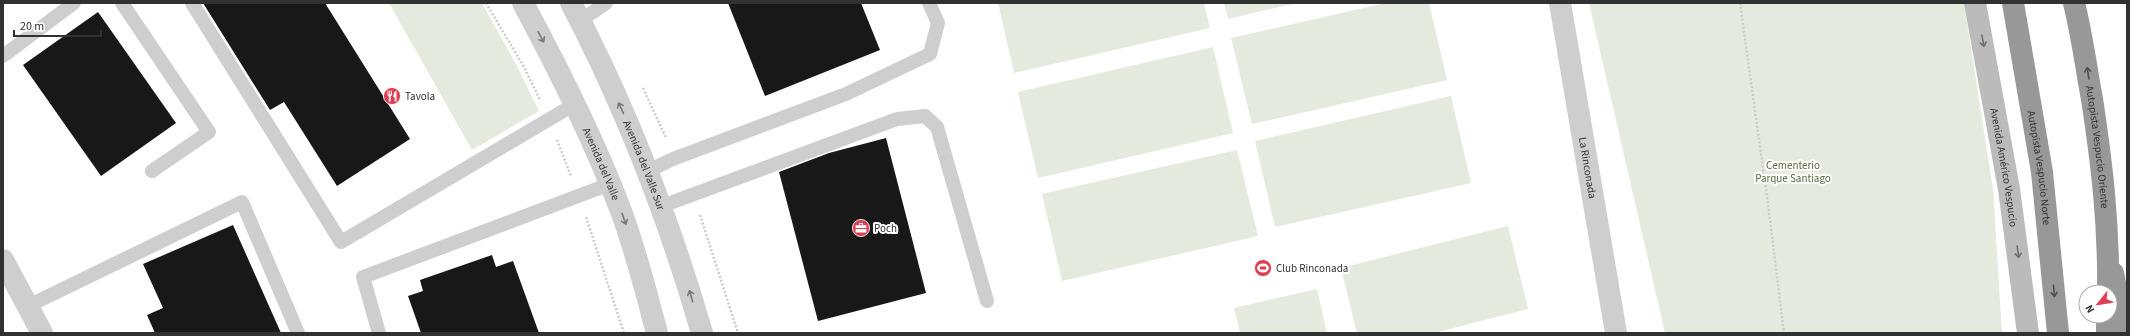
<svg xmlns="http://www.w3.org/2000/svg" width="2130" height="336" font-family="'Source Sans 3',sans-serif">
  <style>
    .green { fill: #e5eade }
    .building { fill: #181818 }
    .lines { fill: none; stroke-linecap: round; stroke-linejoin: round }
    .path { stroke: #cbcbcb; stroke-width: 2.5; stroke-dasharray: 2 2; stroke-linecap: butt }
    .lane { stroke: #cecece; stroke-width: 14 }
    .street { stroke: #cecece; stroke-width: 22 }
    .secondary { stroke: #bbb; stroke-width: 22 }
    .highway { stroke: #989898; stroke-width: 22 }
    .oneway { stroke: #787878 }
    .oneway2 { stroke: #6f6f6f }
    .oneway3 { stroke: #505050 }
    .labels { text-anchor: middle; stroke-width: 4; stroke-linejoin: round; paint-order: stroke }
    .poi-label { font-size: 11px; fill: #313131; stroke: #fff; text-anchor: start }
    .street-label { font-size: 11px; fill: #313131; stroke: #fff }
    .park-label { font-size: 11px; fill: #576c40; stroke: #fff }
  </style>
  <rect width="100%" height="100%" fill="#fff"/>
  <g class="green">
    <path d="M389 3H482L517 66 539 111 472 150Z"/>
    <path d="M998 3H1204L1210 28 1014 73Z"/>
    <path d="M1224 3H1297L1228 19Z"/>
    <path d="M1386 3H1429L1447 80 1252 124 1231 38Z"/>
    <path d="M1589 3H1964L1993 189 2002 333H1665Z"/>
    <path d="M1213 47 1233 133 1038 178 1018 92Z"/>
    <path d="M1451 96 1471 183 1275 227 1255 141Z"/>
    <path d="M1237 150 1258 236 1062 281 1042 194Z"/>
    <path d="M1508 226 1528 309 1434 333H1357L1341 268Z"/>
    <path d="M1317 289 1327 333H1240L1234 308Z"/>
  </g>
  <g class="building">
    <path d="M203 3H325L410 139 337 186 284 102 270 110Z"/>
    <path d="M728 3H861L880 50 765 96Z"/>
    <path d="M98 12 176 123 101 176 23 65Z"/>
    <path d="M886 138 926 293 818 321 779 172 829 153Z"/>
    <path d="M233 225 281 333H155L147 315 163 308 143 264Z"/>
    <path d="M492 255 496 267 513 261 539 333H421L408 296 423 291 420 280Z"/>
  </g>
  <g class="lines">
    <g class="path">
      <path d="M486 3 524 67 540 100"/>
      <path d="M1740 3 1768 204 1784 333"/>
      <path d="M643 88 666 138"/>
      <path d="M557 140 571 176"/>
      <path d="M700 215 738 333"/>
      <path d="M586 217 624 333"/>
    </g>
    <g class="lane">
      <path d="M122 3 209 132 152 171"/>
      <path d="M192 3 341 242 575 104"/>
      <path d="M580 21 606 3"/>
      <path d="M3 56 74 3"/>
      <path d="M648 171 673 159 846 94 930 54 938 23 929 3"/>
      <path d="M662 206 897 119 925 116 937 127 987 301"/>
      <path d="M28 306 242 202 298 333"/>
      <path d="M379 333 363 277 610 184"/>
    </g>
    <g class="street">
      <path id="s1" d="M523 3C559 70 594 139 621 211 636 251 646 292 657 333"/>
      <path id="s2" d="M571 3C626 108 669 219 702 333"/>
      <path id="s3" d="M1560 3 1616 333"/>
      <path d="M3 260 42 333"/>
    </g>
    <path class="secondary" id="s4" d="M1975 3 2009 189 2028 333"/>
    <g class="highway">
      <path id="s5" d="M2013 3 2042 172 2058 333"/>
      <path id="s6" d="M2074 3C2082 35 2086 67 2092 99 2102 165 2109 224 2108 292"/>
      <path d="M2113 273 2125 333"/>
      <path d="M2107 333V316"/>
    </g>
  </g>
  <defs><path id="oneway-shaft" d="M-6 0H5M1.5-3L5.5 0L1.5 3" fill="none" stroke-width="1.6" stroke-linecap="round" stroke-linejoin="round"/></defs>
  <g class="oneway">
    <use href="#oneway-shaft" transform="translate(541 37) rotate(61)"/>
    <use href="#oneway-shaft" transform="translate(621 108) rotate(-114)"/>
    <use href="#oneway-shaft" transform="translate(624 219) rotate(71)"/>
    <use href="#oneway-shaft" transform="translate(691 296) rotate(-106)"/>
  </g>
  <g class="oneway2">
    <use href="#oneway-shaft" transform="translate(1983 41) rotate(79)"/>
    <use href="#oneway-shaft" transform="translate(2018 252) rotate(82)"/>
  </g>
  <g class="oneway3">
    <use href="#oneway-shaft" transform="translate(2088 73) rotate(-99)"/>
    <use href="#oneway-shaft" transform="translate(2054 291) rotate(85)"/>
  </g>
  <defs>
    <g id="restaurant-disc" transform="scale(0.9)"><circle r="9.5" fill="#de3e52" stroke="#fff"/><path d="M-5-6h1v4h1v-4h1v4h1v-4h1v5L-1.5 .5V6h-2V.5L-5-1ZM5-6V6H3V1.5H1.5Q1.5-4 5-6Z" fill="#fff"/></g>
    <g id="office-disc" transform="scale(0.9)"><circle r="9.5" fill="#de3e52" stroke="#fff"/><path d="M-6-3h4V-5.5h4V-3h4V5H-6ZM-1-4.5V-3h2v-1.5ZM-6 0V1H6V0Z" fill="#fff"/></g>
    <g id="stadium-disc" transform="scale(0.9)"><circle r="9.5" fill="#de3e52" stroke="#fff"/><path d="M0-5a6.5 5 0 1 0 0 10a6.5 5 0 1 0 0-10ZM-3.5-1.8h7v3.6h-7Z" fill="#fff"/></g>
  </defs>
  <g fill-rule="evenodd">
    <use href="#restaurant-disc" x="392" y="96"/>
    <use href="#office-disc" x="861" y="228"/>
    <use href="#stadium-disc" x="1263" y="268"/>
  </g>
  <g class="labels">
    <g class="poi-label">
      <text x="405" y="100">Tavola</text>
      <text x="874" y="232">Poch</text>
      <text x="1276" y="272">Club Rinconada</text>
    </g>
    <g class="street-label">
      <text dy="4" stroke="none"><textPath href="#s6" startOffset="146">Autopista Vespucio Oriente</textPath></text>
      <text dy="4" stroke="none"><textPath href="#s1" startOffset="179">Avenida del Valle</textPath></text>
      <text dy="4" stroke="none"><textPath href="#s2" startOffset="178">Avenida del Valle Sur</textPath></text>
      <text dy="4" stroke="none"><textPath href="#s5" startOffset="167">Autopista Vespucio Norte</textPath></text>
      <text dy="4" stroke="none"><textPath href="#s3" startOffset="167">La Rinconada</textPath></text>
      <text dy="4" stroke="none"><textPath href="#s4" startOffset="167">Avenida Américo Vespucio</textPath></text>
    </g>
    <g class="park-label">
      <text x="1793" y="169">Cementerio<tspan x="1793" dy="13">Parque Santiago</tspan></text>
    </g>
  </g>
  <rect width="2130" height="336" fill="none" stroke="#313131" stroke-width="8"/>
  <g transform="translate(2098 304) rotate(240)"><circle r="19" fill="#ffffff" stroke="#adadad"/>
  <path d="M0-3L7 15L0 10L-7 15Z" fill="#de3e52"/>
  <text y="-6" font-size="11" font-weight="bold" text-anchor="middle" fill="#313131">N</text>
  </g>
  <path d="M14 30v6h87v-6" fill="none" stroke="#313131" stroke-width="2"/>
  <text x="20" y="30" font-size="12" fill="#313131" stroke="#ffffff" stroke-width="3" paint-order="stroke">20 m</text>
</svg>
